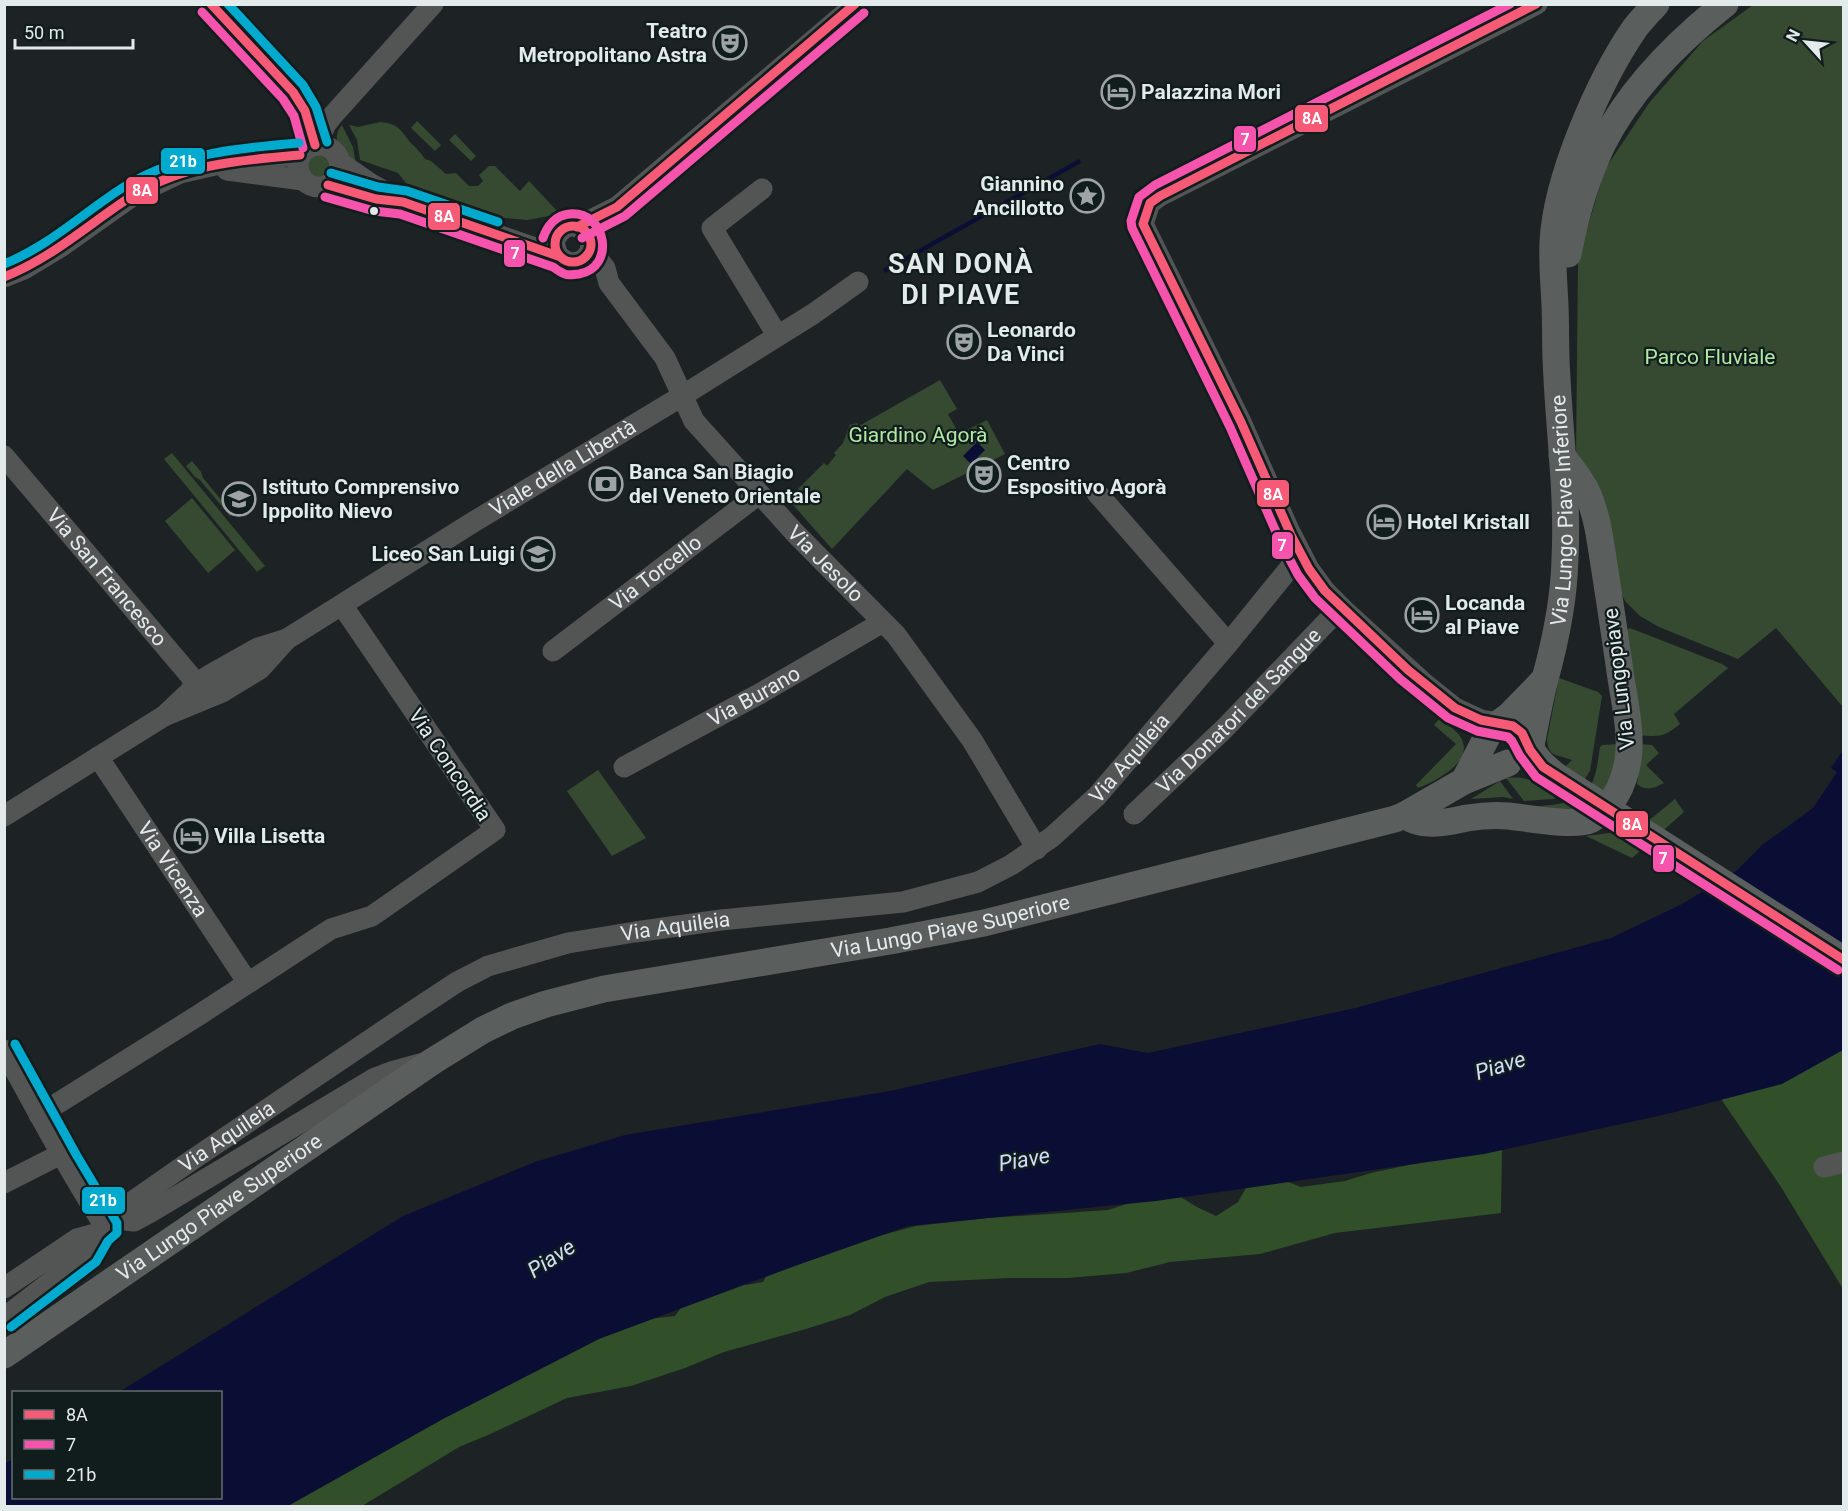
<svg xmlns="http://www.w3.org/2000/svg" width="1848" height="1511" font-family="Roboto,sans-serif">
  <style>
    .green { fill: #354a31 }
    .forest { fill: #31502a }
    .water { fill: #0b0e34 }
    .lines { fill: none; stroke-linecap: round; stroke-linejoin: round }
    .minor { stroke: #535555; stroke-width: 21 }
    .major { stroke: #5a5e5d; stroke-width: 27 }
    .major-bridge { stroke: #5a5e5d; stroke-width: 27 }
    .bus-1-casing { stroke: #111c1d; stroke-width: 14 }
    .bus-2-casing { stroke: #111c1d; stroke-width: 14 }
    .bus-3-casing { stroke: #111c1d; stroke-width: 14 }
    .bus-1 { stroke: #f75a77; stroke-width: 9 }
    .bus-2 { stroke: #f653ac; stroke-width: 9 }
    .bus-3 { stroke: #00a9ce; stroke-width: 9 }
    .bus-dot { fill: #e3eaeb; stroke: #111c1d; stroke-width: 2 }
    .labels { text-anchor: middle; stroke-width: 4.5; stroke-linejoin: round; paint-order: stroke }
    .poi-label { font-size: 21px; font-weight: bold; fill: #e3eaeb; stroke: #111c1d; text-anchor: start }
    .park-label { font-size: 21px; fill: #b1e9a3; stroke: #111c1d }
    .street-label { font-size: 21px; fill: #e3eaeb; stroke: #111c1d }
    .water-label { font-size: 22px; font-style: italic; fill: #d2dcfb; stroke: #111c1d }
    .district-label { font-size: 27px; font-weight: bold; letter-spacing: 1.5px; fill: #e3eaeb; stroke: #111c1d }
    .line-badge { stroke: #111c1d; stroke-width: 2 }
    .badge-label { font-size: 16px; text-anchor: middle; font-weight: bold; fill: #fff }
  </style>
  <rect width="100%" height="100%" fill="#1d2324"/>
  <g class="green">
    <path d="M1753 5H1843V707L1776 628 1738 659 1659 627 1640 616 1625 601 1614 577 1576 456 1578 259 1605 169 1649 103 1703 41Z"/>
    <path d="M417 121 441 145 435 151 411 128Z"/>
    <path d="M380 122C401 124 400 131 412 144 417 149 421 153 425 159L431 161 446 174 456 173 469 186H478L483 181 479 175 489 166H495L520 191 529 181 560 214 527 220 505 218 406 183 398 173 360 160 357 140 349 125 358 127Z"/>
    <path d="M342 125 353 147 356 164C343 156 329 139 342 125Z"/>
    <path d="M455 134 476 156 471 161 449 140Z"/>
    <circle cx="319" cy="166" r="11"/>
    <path d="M940 380 957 409 948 414 959 434 987 420 1005 454 933 490 907 469 832 549 788 499 824 463 827 466 836 455 834 453 843 443 850 424 851 425 857 423 859 426Z"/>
    <path d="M172 453 265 566 257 572 164 459Z"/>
    <path d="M192 461 201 472 203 478 233 514 230 516 200 480 195 477 186 466Z"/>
    <path d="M192 498 235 550 208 573 165 521Z"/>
    <path d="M1630 628 1722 664 1728 668 1674 714 1680 724C1664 737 1659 737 1639 735L1623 632Z"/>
    <path d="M1559 678 1598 692 1602 696 1590 771 1581 785 1570 793 1553 799 1524 801 1506 778C1521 776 1532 780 1546 786L1572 760C1557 754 1548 758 1547 739Z"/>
    <path d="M1440 718C1446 723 1454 729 1459 735 1478 760 1436 781 1418 788L1416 785 1456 744 1434 725Z"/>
    <path d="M1620 744C1616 778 1599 809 1562 812 1552 813 1539 809 1529 807 1549 805 1581 805 1591 785 1597 774 1598 759 1600 747L1602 745Z"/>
    <path d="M1639 744 1652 745 1659 753 1646 765 1664 783C1655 788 1646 792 1637 784L1640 760Z"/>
    <path d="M598 770 646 838 612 856 567 791Z"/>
    <path d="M1500 781 1513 799 1503 797 1471 799Z"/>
    <path d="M1675 799 1684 812 1632 858 1586 836 1609 833 1652 818Z"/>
  </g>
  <g class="forest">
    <path d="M1843 1035V1289L1781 1187 1719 1096Z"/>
    <path d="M1502 1145 1501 1213 1335 1233 1260 1254 1170 1262 1126 1273 1068 1278H1009L929 1282 885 1297 850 1315 806 1329 724 1352 685 1368 631 1386 567 1398 488 1435 459 1447 362 1506H258L298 1470 638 1320 675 1316 690 1295 730 1276 746 1285 763 1282 773 1264 916 1226 988 1218 1108 1210 1169 1190 1197 1207 1216 1216 1238 1202 1246 1188 1273 1176 1301 1187 1345 1181 1371 1173Z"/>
  </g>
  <g class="water">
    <path d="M1079 159 1081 163 885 273 883 269Z"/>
    <path d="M977 442 985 450 971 464 963 456Z"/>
    <path d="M1843 750V1050L1782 1084 1667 1114 1484 1154 1156 1201 908 1226 795 1266 599 1339 443 1419 288 1506H5L4 1464 13 1459 14 1498H220V1392H119L403 1216 535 1162 625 1135 890 1091 1100 1044 1148 1053 1355 1008 1611 938 1682 904 1736 871 1762 845 1813 808 1837 772 1831 768Z"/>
  </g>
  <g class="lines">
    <g class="minor">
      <path d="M211 4 293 92 305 111 315 145"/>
      <path d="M316 145 326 124 334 114 433 4"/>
      <circle cx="319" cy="166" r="21"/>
      <path d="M339 162 368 182 389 194"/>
      <path d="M227 170 303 180"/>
      <path d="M328 185 376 199 403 202 558 256 569 263C602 264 594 220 569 226 560 229 556 235 554 243L558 256"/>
      <path d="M762 189 712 228 777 335"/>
      <path d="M577 227 617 207 856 4"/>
      <path id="s1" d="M590 250 605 268 609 283 665 358 694 421 795 533 896 635 972 740 1037 849"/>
      <path d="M4 277 24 269 62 246 134 195 180 173 237 160 300 155"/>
      <path id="s2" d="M4 456 193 679 192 698"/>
      <path d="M1097 493 1228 643"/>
      <path id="s3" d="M553 651 759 494"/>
      <path id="s4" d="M164 716 222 692 250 675 260 669 287 639 475 521 682 396 813 314 858 282"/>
      <path d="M1500 723 1481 720 1455 708 1425 684 1344 610 1325 591 1309 569 1289 530 1241 422 1143 224 1150 203 1160 196 1537 4"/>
      <path id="s5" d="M98 757 248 983"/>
      <path id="s6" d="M624 767 761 693 883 622"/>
      <path id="s7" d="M1134 814 1225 728 1341 607"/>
      <path d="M4 816 164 716 202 680 210 675 258 648 287 639"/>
      <path d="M4 1050C37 1110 69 1171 106 1228"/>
      <path d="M39 1115 202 1013 331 929 372 916 495 830 342 605"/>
      <path d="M1824 1167 1844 1162"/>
      <path d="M4 1183 61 1154"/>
      <path d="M118 1219 134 1221 149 1213 375 1078 391 1072 424 1063"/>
      <path id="s8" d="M4 1288 77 1239 99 1233 118 1219 126 1206 189 1162 398 1021 457 982 488 966 568 943 635 932 721 920 903 902 978 882 1011 865 1052 837 1097 796 1227 645 1301 554"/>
      <path d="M4 1318 88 1253 99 1233"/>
    </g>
    <g class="major">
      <path d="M1568 254C1575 217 1586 179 1602 145 1630 89 1677 42 1725 4"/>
      <path d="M1522 734C1535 757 1540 765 1562 780"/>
      <path id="s9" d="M1530 750C1535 726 1539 702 1545 679 1556 639 1564 600 1565 559 1568 498 1560 438 1557 378 1555 354 1556 329 1555 305 1554 284 1552 263 1553 242 1556 179 1599 80 1635 28 1641 20 1649 12 1656 4"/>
      <path d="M1464 781 1491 729 1510 715 1545 679"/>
      <path d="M1405 815C1423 829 1447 822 1467 818 1480 816 1495 815 1508 816 1527 818 1574 827 1590 820 1613 808 1624 784 1628 760 1632 734 1625 705 1621 678 1614 630 1607 582 1599 533 1592 496 1585 485 1562 456"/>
      <path d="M1786 923 1844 960"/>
      <path id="s10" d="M4 1355 433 1061 483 1030 512 1016 546 1004 604 989 890 941 984 923 1395 819 1405 815 1464 781 1508 763"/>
    </g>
    <path class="major-bridge" d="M1562 780 1786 923"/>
    <g class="bus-1-casing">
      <g id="bus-1">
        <path d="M211 4 293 92 305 111 315 145"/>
        <path d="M1536 4 1160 196 1150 203 1143 224 1241 422 1291 535 1309 569 1325 591 1408 670 1455 708 1481 720 1513 726 1522 733 1530 750 1543 767 1844 960"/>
        <path d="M328 185 376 199 403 202 558 256"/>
        <circle cx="573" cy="244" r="18"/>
        <path d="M577 227 617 207 855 4"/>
        <path d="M4 277C52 258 90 223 132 196 183 164 242 160 300 155"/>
      </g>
    </g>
    <g class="bus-2-casing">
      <g id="bus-2">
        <path d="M1510 4 1155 185 1139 197 1131 221 1132 228 1230 427 1280 541 1298 575 1315 598 1400 679 1448 718 1477 731 1508 737 1512 741 1520 756 1536 777 1838 970"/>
        <path d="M202 12 283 99 294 116 303 148"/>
        <path d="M325 197 374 211 400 214 553 267C556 269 561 273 565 274 569 276 574 274 579 274 616 268 607 210 569 214 556 215 547 226 543 238"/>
        <path d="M582 238 625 216 864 13"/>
      </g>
    </g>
    <g class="bus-3-casing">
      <g id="bus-3">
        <path d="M228 4 303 85 316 107 327 142"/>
        <path d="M331 173 378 187 407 191 498 222"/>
        <path d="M4 264C50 246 86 210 127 185 181 153 238 148 299 143"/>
        <path d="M11 1327 96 1262 108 1241 117 1233V1223L77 1156 15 1044"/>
      </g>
    </g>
    <use href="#bus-1" class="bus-1"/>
    <use href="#bus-2" class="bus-2"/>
    <use href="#bus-3" class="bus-3"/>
  </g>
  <defs>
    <g id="theatre-ring" transform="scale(1.725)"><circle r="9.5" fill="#111c1d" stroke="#9ea4a5" stroke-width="1.5"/><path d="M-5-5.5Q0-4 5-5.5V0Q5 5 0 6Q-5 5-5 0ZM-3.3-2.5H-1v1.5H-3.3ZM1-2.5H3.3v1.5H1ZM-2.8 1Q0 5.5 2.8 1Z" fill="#9ea4a5"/></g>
    <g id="hotel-ring" transform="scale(1.725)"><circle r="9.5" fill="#111c1d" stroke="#9ea4a5" stroke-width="1.5"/><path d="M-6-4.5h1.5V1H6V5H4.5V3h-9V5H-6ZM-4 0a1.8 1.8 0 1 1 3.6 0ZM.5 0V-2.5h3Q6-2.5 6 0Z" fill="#9ea4a5"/></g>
    <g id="sight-ring" transform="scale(1.725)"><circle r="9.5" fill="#111c1d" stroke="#9ea4a5" stroke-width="1.5"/><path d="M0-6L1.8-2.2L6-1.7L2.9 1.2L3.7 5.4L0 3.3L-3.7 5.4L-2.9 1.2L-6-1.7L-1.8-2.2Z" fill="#9ea4a5"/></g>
    <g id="bank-ring" transform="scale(1.725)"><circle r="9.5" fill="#111c1d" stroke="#9ea4a5" stroke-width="1.5"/><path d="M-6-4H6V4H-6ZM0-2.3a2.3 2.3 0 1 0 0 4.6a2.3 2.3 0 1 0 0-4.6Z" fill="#9ea4a5"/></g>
    <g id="school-ring" transform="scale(1.725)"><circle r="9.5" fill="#111c1d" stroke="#9ea4a5" stroke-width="1.5"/><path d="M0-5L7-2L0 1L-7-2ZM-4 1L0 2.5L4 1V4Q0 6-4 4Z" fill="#9ea4a5"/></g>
  </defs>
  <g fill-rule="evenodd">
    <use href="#theatre-ring" x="730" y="43"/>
    <use href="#hotel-ring" x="1118" y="92"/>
    <use href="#sight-ring" x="1087" y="196"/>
    <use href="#theatre-ring" x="964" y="342"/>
    <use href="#theatre-ring" x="984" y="475"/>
    <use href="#bank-ring" x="606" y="484"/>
    <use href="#school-ring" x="239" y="499"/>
    <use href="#hotel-ring" x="1384" y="522"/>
    <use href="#school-ring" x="538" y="554"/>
    <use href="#hotel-ring" x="1422" y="615"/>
    <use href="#hotel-ring" x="191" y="836"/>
  </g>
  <circle class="bus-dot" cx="374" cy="211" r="5"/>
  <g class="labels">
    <g class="poi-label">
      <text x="707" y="38" text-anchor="end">Teatro<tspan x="707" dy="24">Metropolitano Astra</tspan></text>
      <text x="1141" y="99">Palazzina Mori</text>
      <text x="1064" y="191" text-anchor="end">Giannino<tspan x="1064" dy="24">Ancillotto</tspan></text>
      <text x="987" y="337">Leonardo<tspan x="987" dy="24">Da Vinci</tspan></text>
      <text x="1007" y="470">Centro<tspan x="1007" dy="24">Espositivo Agorà</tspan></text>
      <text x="629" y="479">Banca San Biagio<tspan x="629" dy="24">del Veneto Orientale</tspan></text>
      <text x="262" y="494">Istituto Comprensivo<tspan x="262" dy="24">Ippolito Nievo</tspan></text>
      <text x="1407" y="529">Hotel Kristall</text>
      <text x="515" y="561" text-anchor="end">Liceo San Luigi</text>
      <text x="1445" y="610">Locanda<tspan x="1445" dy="24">al Piave</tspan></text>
      <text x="214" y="843">Villa Lisetta</text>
    </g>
    <g class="park-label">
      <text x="1710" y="364">Parco Fluviale</text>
      <text x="918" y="442">Giardino Agorà</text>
    </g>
    <g class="street-label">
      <text dy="7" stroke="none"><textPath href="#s4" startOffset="472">Viale della Libertà</textPath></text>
      <text dy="7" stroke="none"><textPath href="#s9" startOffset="243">Via Lungo Piave Inferiore</textPath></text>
      <text dy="7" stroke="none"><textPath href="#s1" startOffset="396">Via Jesolo</textPath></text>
      <text dy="7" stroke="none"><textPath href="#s3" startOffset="129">Via Torcello</textPath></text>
      <text dy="7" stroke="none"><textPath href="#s2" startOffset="159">Via San Francesco</textPath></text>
      <text transform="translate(1619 679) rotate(-97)" y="7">Via Lungopiave</text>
      <text dy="7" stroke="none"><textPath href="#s6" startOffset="148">Via Burano</textPath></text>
      <text dy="7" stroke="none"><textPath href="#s7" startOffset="147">Via Donatori del Sangue</textPath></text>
      <text dy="7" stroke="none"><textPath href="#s8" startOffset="1280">Via Aquileia</textPath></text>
      <text transform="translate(450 765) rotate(56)" y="7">Via Concordia</text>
      <text dy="7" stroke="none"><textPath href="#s5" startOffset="135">Via Vicenza</textPath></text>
      <text dy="7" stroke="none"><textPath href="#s10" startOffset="1059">Via Lungo Piave Superiore</textPath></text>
      <text dy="7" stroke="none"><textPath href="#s8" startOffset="776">Via Aquileia</textPath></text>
      <text dy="7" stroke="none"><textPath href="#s8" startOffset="272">Via Aquileia</textPath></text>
      <text dy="7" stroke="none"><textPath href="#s10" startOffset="261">Via Lungo Piave Superiore</textPath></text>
    </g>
    <g class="water-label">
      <text transform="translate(1500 1065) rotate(-17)" y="8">Piave</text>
      <text transform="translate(1024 1159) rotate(-10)" y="8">Piave</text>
      <text transform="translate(551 1258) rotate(-33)" y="8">Piave</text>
    </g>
    <g class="district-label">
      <text x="961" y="273">SAN DONÀ<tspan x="961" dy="31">DI PIAVE</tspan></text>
    </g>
  </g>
  <g class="line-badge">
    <rect x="1294" y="104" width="35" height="29" rx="6" fill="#f75a77"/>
    <rect x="1233" y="125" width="24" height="28" rx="6" fill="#f653ac"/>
    <rect x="160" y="147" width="46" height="28" rx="6" fill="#00a9ce"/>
    <rect x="125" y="176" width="34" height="29" rx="6" fill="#f75a77"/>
    <rect x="427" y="202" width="34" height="29" rx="6" fill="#f75a77"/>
    <rect x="503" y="239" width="23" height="29" rx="6" fill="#f653ac"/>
    <rect x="1256" y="479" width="34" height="29" rx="6" fill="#f75a77"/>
    <rect x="1271" y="531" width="23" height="29" rx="6" fill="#f653ac"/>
    <rect x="1615" y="810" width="34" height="28" rx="6" fill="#f75a77"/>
    <rect x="1652" y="844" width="23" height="29" rx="6" fill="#f653ac"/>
    <rect x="81" y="1186" width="45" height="29" rx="6" fill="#00a9ce"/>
  </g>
  <g class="badge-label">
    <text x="1312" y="124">8A</text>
    <text x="1245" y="145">7</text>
    <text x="183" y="167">21b</text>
    <text x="142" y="196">8A</text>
    <text x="444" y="222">8A</text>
    <text x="515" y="259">7</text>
    <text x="1273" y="500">8A</text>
    <text x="1282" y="551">7</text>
    <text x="1632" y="830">8A</text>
    <text x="1663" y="864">7</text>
    <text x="103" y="1206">21b</text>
  </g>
  <rect width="1848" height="1511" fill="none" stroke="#e3eaeb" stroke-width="12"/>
  <rect x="12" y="1391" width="210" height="108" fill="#111c1d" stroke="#656e6f" stroke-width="1.5"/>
  <rect x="24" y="1410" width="30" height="9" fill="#f75a77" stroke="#656e6f" stroke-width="1.5"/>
  <text x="66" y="1421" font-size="18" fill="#e3eaeb">8A</text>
  <rect x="24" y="1440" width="30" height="9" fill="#f653ac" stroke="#656e6f" stroke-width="1.5"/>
  <text x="66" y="1451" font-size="18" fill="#e3eaeb">7</text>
  <rect x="24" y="1470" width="30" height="9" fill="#00a9ce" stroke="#656e6f" stroke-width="1.5"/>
  <text x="66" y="1481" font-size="18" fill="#e3eaeb">21b</text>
  <g transform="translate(1806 42) rotate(297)" stroke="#111c1d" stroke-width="4.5" paint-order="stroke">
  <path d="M0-4.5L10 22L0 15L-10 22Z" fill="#e3eaeb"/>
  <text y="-9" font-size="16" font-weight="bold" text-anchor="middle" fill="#e3eaeb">N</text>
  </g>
  <path d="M15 39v9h118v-9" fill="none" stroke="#e3eaeb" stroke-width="3"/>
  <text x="24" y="39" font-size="18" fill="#e3eaeb" stroke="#111c1d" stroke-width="4.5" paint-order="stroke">50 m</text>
</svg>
